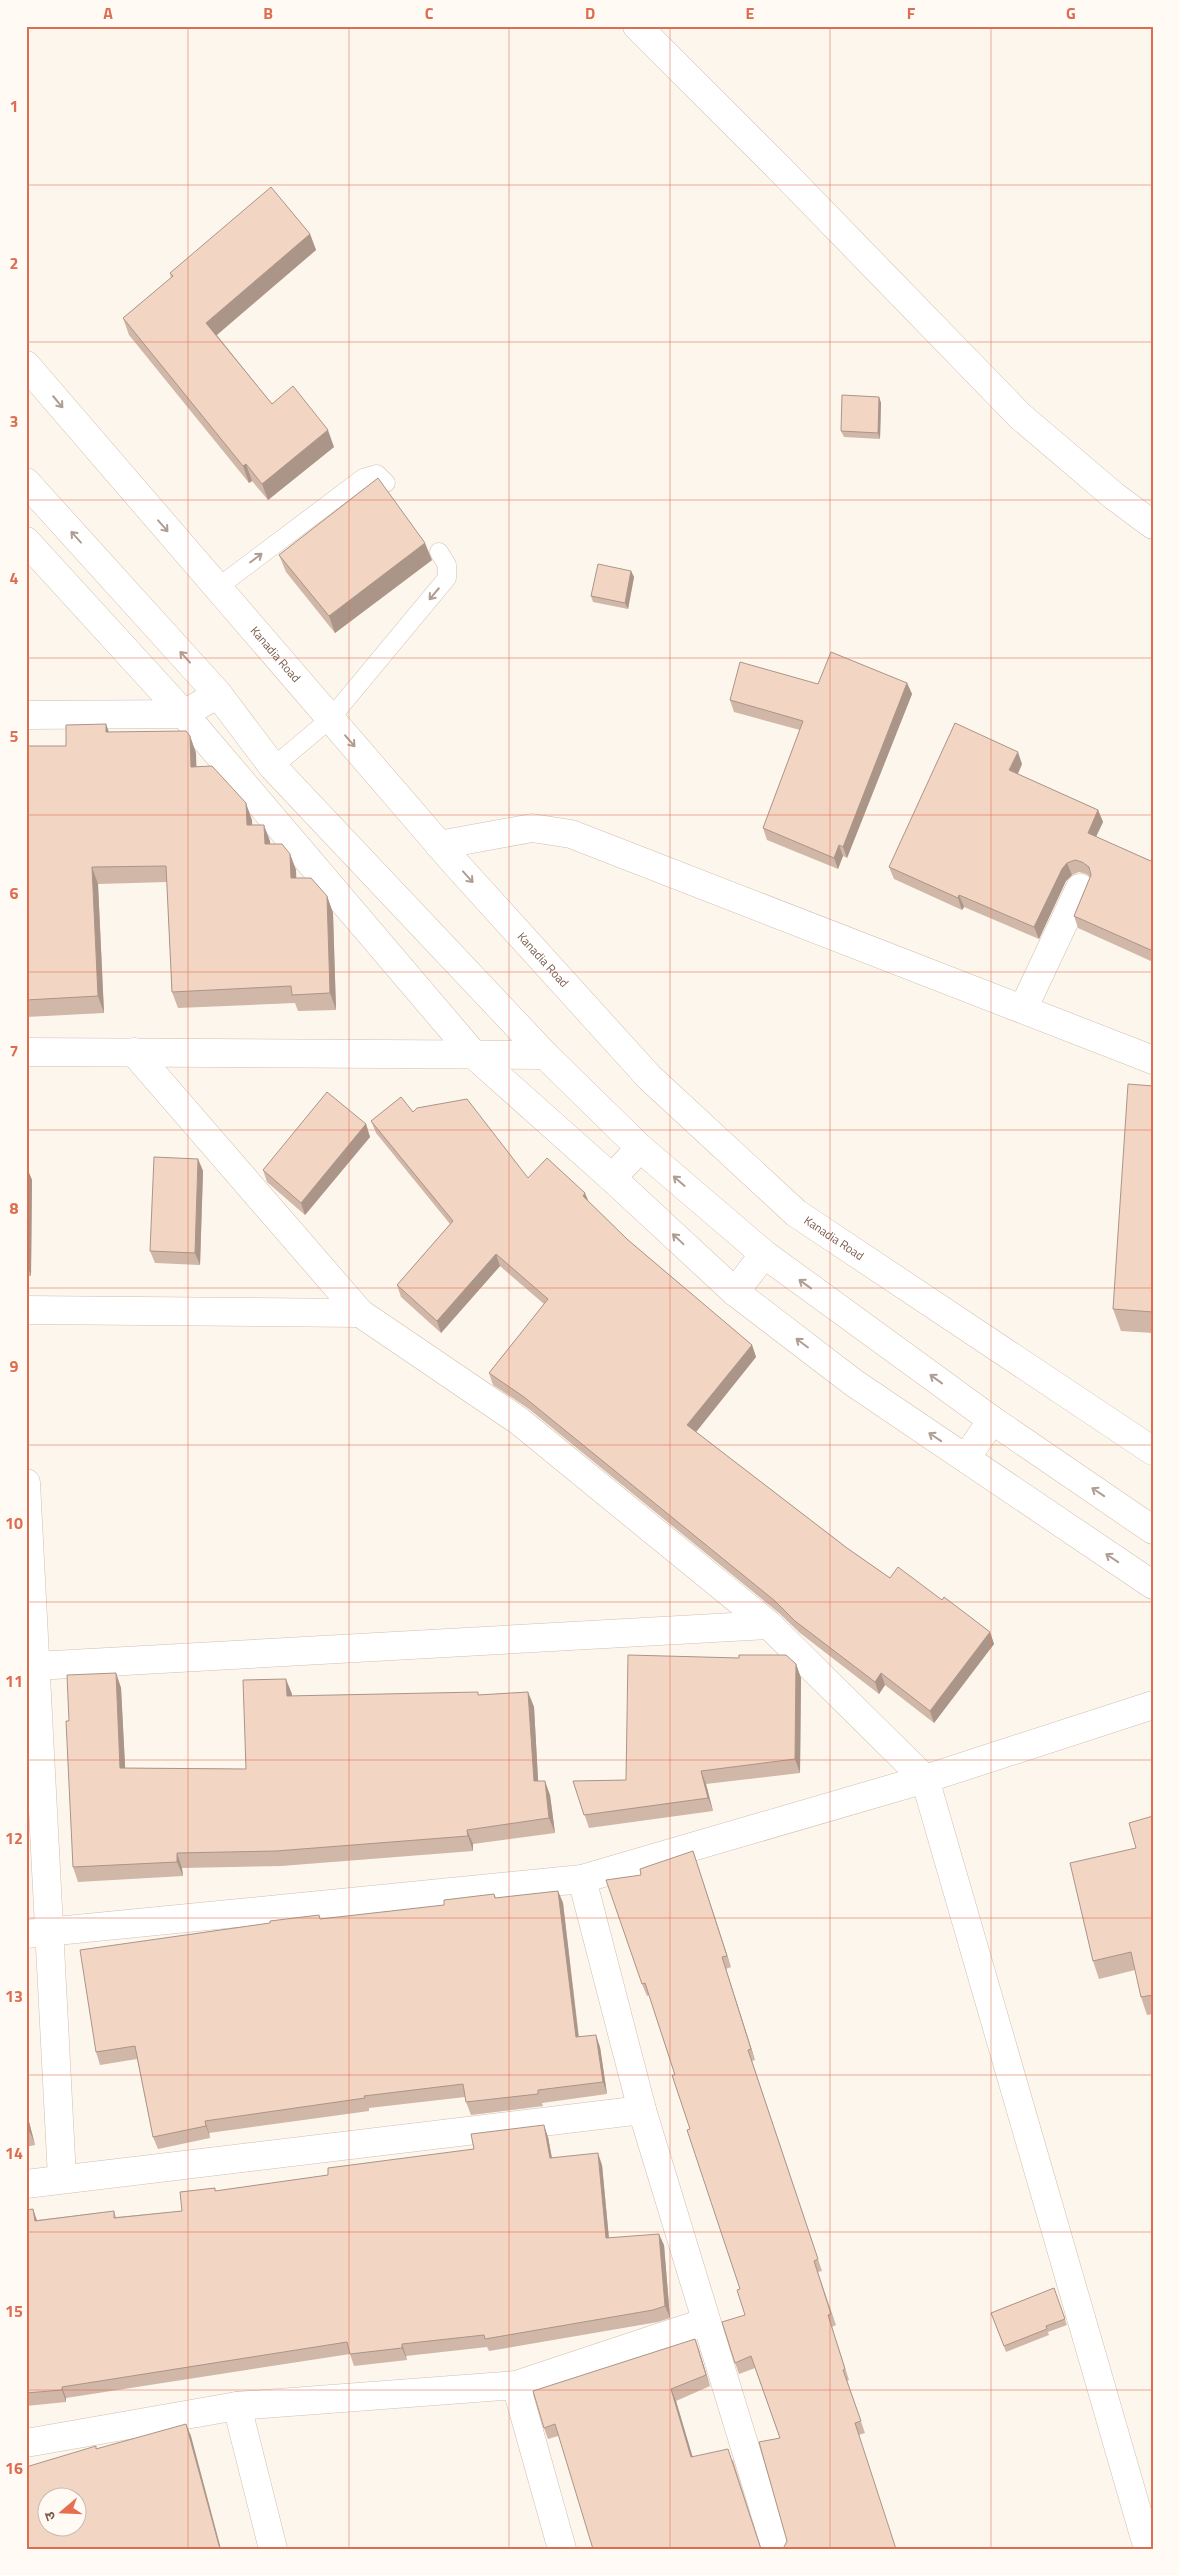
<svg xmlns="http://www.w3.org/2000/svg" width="1179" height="2575" font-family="'Titillium Web','Noto Sans Devanagari',sans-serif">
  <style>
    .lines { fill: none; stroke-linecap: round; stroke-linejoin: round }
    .service-casing { stroke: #d1beb0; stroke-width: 19 }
    .minor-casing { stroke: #d1beb0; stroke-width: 29 }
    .tertiary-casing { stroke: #d1beb0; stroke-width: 29 }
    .secondary-casing { stroke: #d6c0b0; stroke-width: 29 }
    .service { stroke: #fff; stroke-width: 18 }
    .minor { stroke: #fff; stroke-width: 28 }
    .tertiary { stroke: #fff; stroke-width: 28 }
    .secondary { stroke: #fff; stroke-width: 28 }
    .wall { fill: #d1b7a8 }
    .shaded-wall { fill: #aa9588 }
    .building { fill: #f3d5c3; stroke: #aa9588; fill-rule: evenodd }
    .oneway { stroke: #af9d94 }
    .grid { fill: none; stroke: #dc6d51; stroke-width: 1; stroke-opacity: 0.55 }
    .labels { text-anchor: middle; stroke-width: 4; stroke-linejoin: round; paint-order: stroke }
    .street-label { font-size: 12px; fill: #7a5c4d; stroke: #fffaf3 }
    .neatline { fill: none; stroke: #dc6d51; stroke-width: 2 }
    .grid-label { font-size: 16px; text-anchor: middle; font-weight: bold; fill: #dc6d51 }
  </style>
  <rect width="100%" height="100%" fill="#fdf6ec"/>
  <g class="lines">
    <g class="service-casing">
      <g id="service">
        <path d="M217 588 363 478 377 474 386 483"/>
        <path d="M273 767 330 719 447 578V565L439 552"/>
      </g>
    </g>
    <g class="minor-casing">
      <g id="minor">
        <path d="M637 26 782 171 1020 416 1114 496 1153 525"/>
        <path d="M26 715 184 714 218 694"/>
        <path d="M439 845 532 828 571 834 1153 1060"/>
        <path d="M1023 1009 1080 888"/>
        <path d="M26 1052 545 1055"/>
        <path d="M134 1052 360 1313 519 1421 769 1625 925 1779 1148 2549"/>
        <path d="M26 1310 360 1313"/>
        <path d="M26 1483 62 2178"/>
        <path d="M35 1666 769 1625"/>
        <path d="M582 1879 642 2110 776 2549"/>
        <path d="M26 1934 582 1879 925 1779 1153 1705"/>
        <path d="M26 2184 642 2110"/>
        <path d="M516 2385 562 2549"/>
        <path d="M237 2406 516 2385 706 2322"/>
        <path d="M26 2443 237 2406 273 2549"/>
      </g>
    </g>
    <g class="tertiary-casing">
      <path id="tertiary" d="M26 541 184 714 474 1055 612 1178 735 1292 854 1383 1153 1585"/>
    </g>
    <g class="secondary-casing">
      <g id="secondary">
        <path id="s1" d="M26 365 455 863 649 1077 796 1213 1153 1451"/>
        <path d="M26 482 218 694 273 767 545 1055 640 1148 764 1254 992 1420 1153 1530"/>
        <path d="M612 1178 640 1148"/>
        <path d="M735 1292 764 1254"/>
        <path d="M966 1458 992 1420"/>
      </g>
    </g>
    <use href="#service" class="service"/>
    <use href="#minor" class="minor"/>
    <use href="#tertiary" class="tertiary"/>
    <use href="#secondary" class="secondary"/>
  </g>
  <g class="wall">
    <path d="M310 234 316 250 217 335 272 404 334 447 268 500 252 481 249 483 129 335 123 318 171 278 170 273Z"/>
    <path d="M879 397 881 403 880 439 844 437 841 431Z"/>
    <path d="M279 555 432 560 335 633 286 572Z"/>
    <path d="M631 571 634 577 628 609 593 602 591 596Z"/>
    <path d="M907 683 912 694 847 858 843 856 838 869 767 840 763 828 800 730 734 712 730 700 818 684Z"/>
    <path d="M109 732 190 736 196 753V767L252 820V825L270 841V844L290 854 296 870V878L327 896 333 913 336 1010 298 1011 295 1003 178 1008 172 992 167 882 98 884 104 1013 26 1017V746H66Z"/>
    <path d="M1022 764 1018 774 1098 810 1103 822 1096 837 1153 862V962L1078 928 1074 916 1090 877 1086 874 1079 872 1072 875 1066 881 1039 939 964 907 962 910 894 879 889 867Z"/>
    <path d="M1153 1086V1333L1121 1331 1113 1309Z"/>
    <path d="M413 1112 528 1178 588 1201 628 1240 752 1345 756 1357 696 1432 847 1548 890 1578 942 1600 990 1632 994 1644 934 1723 885 1685 879 1694 800 1633 779 1613 529 1409 493 1385 489 1373 544 1304 500 1266 441 1333 401 1297 397 1285 450 1224 376 1133 371 1121Z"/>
    <path d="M366 1124 370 1137 305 1215 267 1182 263 1170Z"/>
    <path d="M198 1159 203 1171 200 1265 155 1263 150 1251Z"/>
    <path d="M26 1168H27L32 1180 31 1276H26Z"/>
    <path d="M796 1664 801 1678 800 1773 706 1784 713 1811 589 1828 573 1781 626 1780Z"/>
    <path d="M116 1673 121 1688 125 1768 246 1769 292 1694V1696L479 1695 528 1692 534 1707 538 1781 550 1795 555 1833 473 1844V1851L281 1866 182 1868 183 1876 78 1882 73 1867 69 1721Z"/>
    <path d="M1153 1816V2014L1147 2015 1141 1997 1135 1970 1099 1979 1093 1961 1136 1848Z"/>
    <path d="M693 1851 731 1967 726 1969 755 2060 752 2061 822 2271 818 2272 836 2325 832 2327 849 2380 847 2381 865 2433 859 2435 787 2541 780 2438 755 2368 739 2374 735 2363 745 2315 740 2289 690 2129 675 2075 649 1995 647 1996 642 1984 641 1875Z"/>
    <path d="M558 1891 563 1903 579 2037 600 2047 607 2094 542 2103 543 2106 471 2115 466 2102 465 2097 369 2108V2111L209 2133 210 2138 158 2149 153 2137 137 2059 100 2065 96 2052 321 1919 444 1905 494 1894 496 1898Z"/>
    <path d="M26 2110 35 2145 26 2147Z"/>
    <path d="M548 2137 552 2158 602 2165 609 2238 664 2245 670 2318 658 2322 489 2351 487 2347 406 2356 407 2360 354 2366 350 2354 66 2398V2402L26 2406V2210L33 2209 37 2220 114 2211 116 2217 182 2211 216 2191 328 2175 474 2149Z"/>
    <path d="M1054 2288 1067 2325 1048 2332 1049 2335 1006 2352 991 2313Z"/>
    <path d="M695 2339 710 2386 676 2401 692 2457 733 2460 761 2549 558 2436 548 2439 544 2428Z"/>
  </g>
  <g class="shaded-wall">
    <path d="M310 234 316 250 212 339 206 323Z"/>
    <path d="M879 397 881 403 880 439 878 433Z"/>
    <path d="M328 430 334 447 268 500 262 484Z"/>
    <path d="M246 464 252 481 249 483 243 466Z"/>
    <path d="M425 543 432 560 335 633 329 616Z"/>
    <path d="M631 571 634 577 628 609 625 603Z"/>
    <path d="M907 683 912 694 847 858 843 847Z"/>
    <path d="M106 724 112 740 106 732Z"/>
    <path d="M190 736 196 753 197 784 191 767Z"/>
    <path d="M1018 752 1022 764 1014 782 1009 770Z"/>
    <path d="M246 803 252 820 253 842 247 825Z"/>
    <path d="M1098 810 1103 822 1092 845 1088 833Z"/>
    <path d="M264 825 270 841 271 861 265 844Z"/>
    <path d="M839 845 843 856 838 869 834 858Z"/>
    <path d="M290 854 296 870 297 895 291 878Z"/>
    <path d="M1067 863 1072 875 1066 881 1039 939 1034 927 1062 869Z"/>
    <path d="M92 867 98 884 104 1013 98 996Z"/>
    <path d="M959 895 964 907 962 910 958 898Z"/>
    <path d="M327 896 333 913 336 1010 330 993Z"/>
    <path d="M366 1124 370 1137 305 1215 301 1203Z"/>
    <path d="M198 1159 203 1171 200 1265 195 1253Z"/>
    <path d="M27 1168 32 1180 31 1276 27 1264Z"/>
    <path d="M585 1193 590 1205 583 1196Z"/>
    <path d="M496 1254 500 1266 441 1333 437 1321Z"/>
    <path d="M752 1345 756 1357 692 1437 687 1425Z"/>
    <path d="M990 1632 994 1644 934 1723 930 1711Z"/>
    <path d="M796 1664 801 1678 800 1773 795 1759Z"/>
    <path d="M116 1673 121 1688 126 1783 120 1768Z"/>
    <path d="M881 1673 885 1685 879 1694 875 1682Z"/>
    <path d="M286 1679 292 1694V1711L287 1696Z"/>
    <path d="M528 1692 534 1707 539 1796 534 1781Z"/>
    <path d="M701 1771 706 1784 713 1811 708 1798Z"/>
    <path d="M545 1781 550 1795 555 1833 549 1818Z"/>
    <path d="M467 1830 473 1844V1851L468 1836Z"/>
    <path d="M693 1851 697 1863 731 1967 727 1956Z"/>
    <path d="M177 1853 182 1868 183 1876 177 1862Z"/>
    <path d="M558 1891 563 1903 580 2050 576 2037Z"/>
    <path d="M722 1957 726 1969 755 2060 751 2049Z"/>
    <path d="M596 2035 600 2047 607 2094 603 2082Z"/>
    <path d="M26 2110 35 2145 30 2132 26 2116Z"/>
    <path d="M205 2121 209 2133 210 2138 206 2126Z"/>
    <path d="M544 2125 548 2137 554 2170 550 2158Z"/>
    <path d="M598 2153 602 2165 610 2250 606 2238Z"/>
    <path d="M33 2209 37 2221H35Z"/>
    <path d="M659 2234 664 2245 670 2318 665 2306Z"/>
    <path d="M695 2339 699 2350 710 2386 706 2375Z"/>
    <path d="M402 2344 406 2356 407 2360 402 2348Z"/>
    <path d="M62 2387 66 2398V2402L62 2390Z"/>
    <path d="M671 2389 676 2401 696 2468 691 2457Z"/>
    <path d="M186 2424 191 2436 221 2549H220Z"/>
  </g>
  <g class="building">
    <path d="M271 187 310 234 206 323 272 404 293 386 328 430 262 484 246 464 243 466 123 318 173 276 170 273Z"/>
    <path d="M842 395 879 397 878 433 841 431Z"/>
    <path d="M378 478 425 543 329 616 279 555Z"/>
    <path d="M598 564 631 571 625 603 591 596Z"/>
    <path d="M831 652 907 683 843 847 839 845 834 858 763 828 803 721 730 700 740 662 818 684Z"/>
    <path d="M955 723 1018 752 1009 770 1098 810 1088 833 1153 862V951L1074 916 1091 875 1089 867 1082 862 1075 860 1067 863 1062 869 1034 927 959 895 958 898 889 867Z"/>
    <path d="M106 724V732L186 731 190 736 191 767 212 766 246 803 247 825H264L265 844H282L290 854 291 878H311L327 896 330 993 292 995 291 986 172 992 166 866 92 867 98 996 26 1000V746H66V725Z"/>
    <path d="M1128 1084 1153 1086V1312L1113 1309Z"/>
    <path d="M327 1092 366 1124 301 1203 263 1170Z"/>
    <path d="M401 1097 413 1112 417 1108 467 1099 528 1178 547 1158 585 1193 583 1196 628 1240 752 1345 687 1425 847 1548 890 1578 898 1567 942 1600 944 1597 990 1632 930 1711 881 1673 875 1682 795 1621 775 1601 524 1397 489 1373 548 1299 496 1254 437 1321 397 1285 453 1221 371 1121Z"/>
    <path d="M154 1157 198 1159 195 1253 150 1251Z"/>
    <rect x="26" y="1168" width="1" height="96"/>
    <path d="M628 1655 739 1658V1655H786L796 1664 795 1759 701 1771 708 1798 584 1815 573 1781 626 1780Z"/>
    <path d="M116 1673 120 1768 246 1769 243 1680 286 1679 287 1696 478 1692V1695L528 1692 534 1781H545L549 1818 467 1830 468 1836 276 1851 177 1853V1862L73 1867 66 1721H69L67 1675Z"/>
    <path d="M1153 1816V1995L1141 1997 1131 1952 1093 1961 1070 1863 1136 1848 1129 1823Z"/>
    <path d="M693 1851 727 1956 722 1957 751 2049 748 2050 818 2259 814 2261 831 2314 828 2315 845 2369 843 2370 861 2421 855 2423 896 2549H783L787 2541 759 2442 780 2438 751 2356 735 2363 722 2322 745 2315 737 2290 740 2289 687 2130 690 2129 672 2075H675L645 1983 642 1984 606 1880 641 1875 640 1869Z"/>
    <path d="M558 1891 576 2037 596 2035 603 2082 538 2090V2094L466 2102 463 2084 364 2096 365 2098 205 2121 206 2126 153 2137 135 2046 96 2052 80 1950 270 1923V1921L319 1915 320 1919 444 1905V1900L494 1894 495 1898Z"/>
    <path d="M26 2116 30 2132H26Z"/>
    <path d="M544 2125 550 2158 598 2153 606 2238 659 2234 665 2306 653 2310 485 2339 484 2335 402 2344V2348L350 2354 347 2342 62 2387V2390L26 2393V2210L33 2209 35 2221 114 2211V2218L182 2211 180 2192 215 2188V2191L328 2175V2168L474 2149 471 2134Z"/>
    <path d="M1054 2288 1065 2319 1046 2326 1047 2329 1004 2346 991 2313Z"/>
    <path d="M695 2339 706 2375 671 2389 691 2457 728 2449 761 2549H593L555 2424 544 2428 533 2391Z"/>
    <path d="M186 2424 220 2549H26V2467L96 2446V2449ZM48 2498H78V2528H48Z"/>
  </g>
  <defs><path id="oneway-shaft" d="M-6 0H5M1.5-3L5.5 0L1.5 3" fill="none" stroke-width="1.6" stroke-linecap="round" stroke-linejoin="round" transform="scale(1.25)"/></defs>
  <g class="oneway">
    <use href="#oneway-shaft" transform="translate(58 402) rotate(50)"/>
    <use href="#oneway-shaft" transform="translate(163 526) rotate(49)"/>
    <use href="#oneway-shaft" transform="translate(76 537) rotate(-132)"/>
    <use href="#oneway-shaft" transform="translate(256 558) rotate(-37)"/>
    <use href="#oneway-shaft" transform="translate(434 594) rotate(130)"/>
    <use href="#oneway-shaft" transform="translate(185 657) rotate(-132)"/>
    <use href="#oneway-shaft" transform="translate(350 741) rotate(49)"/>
    <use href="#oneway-shaft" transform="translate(468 877) rotate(48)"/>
    <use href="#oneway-shaft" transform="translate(679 1181) rotate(-139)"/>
    <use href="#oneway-shaft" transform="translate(678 1239) rotate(-137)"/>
    <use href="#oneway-shaft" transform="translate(805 1284) rotate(-144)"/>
    <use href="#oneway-shaft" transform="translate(802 1343) rotate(-143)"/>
    <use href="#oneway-shaft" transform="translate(936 1379) rotate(-144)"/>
    <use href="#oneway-shaft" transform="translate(935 1437) rotate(-146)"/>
    <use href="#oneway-shaft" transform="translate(1098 1492) rotate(-146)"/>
    <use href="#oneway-shaft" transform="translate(1112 1558) rotate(-146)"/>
  </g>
  <path class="grid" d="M188 26V2549M349 26V2549M509 26V2549M670 26V2549M830 26V2549M991 26V2549M26 185H1153M26 342H1153M26 500H1153M26 658H1153M26 815H1153M26 972H1153M26 1130H1153M26 1288H1153M26 1445H1153M26 1602H1153M26 1760H1153M26 1918H1153M26 2075H1153M26 2232H1153M26 2390H1153"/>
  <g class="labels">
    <g class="street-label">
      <text dy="4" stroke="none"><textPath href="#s1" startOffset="382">Kanadia Road</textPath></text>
      <text dy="4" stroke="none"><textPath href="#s1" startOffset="788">Kanadia Road</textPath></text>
      <text dy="4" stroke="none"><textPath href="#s1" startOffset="1192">Kanadia Road</textPath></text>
    </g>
  </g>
  <rect width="1179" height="2575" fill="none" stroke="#fffaf3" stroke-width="55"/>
  <g transform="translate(62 2512) rotate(251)"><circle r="24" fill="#fffaf3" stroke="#cabbb1"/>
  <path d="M0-4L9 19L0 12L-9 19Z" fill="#e76f51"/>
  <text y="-8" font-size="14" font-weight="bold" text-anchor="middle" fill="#7a5c4d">उ</text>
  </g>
  <rect x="28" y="28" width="1124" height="2520" class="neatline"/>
  <g class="grid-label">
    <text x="108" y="19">A</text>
    <text x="268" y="19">B</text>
    <text x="429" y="19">C</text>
    <text x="590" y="19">D</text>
    <text x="750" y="19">E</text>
    <text x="911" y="19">F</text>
    <text x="1071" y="19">G</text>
    <text x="14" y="112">1</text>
    <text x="14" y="269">2</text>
    <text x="14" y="427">3</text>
    <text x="14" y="584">4</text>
    <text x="14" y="742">5</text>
    <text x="14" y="899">6</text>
    <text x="14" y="1057">7</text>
    <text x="14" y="1214">8</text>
    <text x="14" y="1372">9</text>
    <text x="14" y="1529">10</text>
    <text x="14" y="1687">11</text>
    <text x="14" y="1844">12</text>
    <text x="14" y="2002">13</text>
    <text x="14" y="2159">14</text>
    <text x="14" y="2317">15</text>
    <text x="14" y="2474">16</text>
  </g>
</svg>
